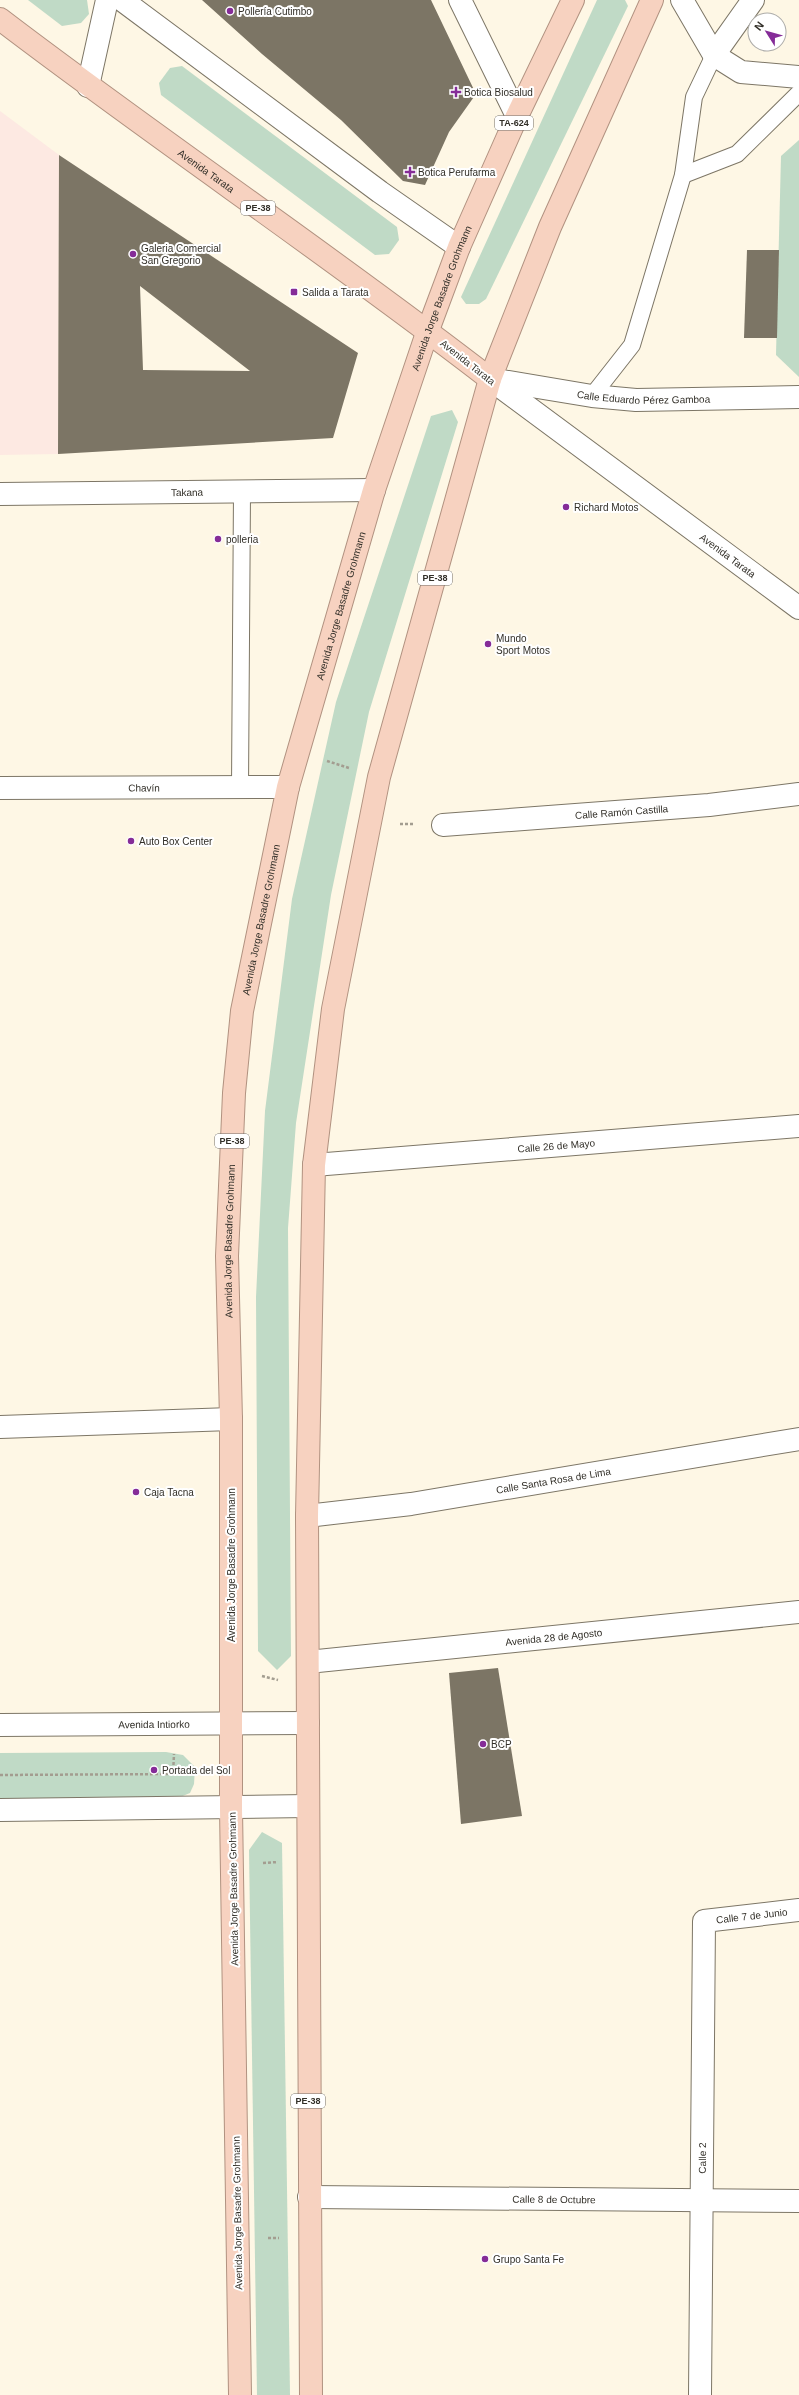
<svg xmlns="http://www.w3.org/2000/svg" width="799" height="2395" font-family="Helvetica,sans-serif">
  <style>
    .education { fill: #fde9e2 }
    .green { fill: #c0dac6 }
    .building { fill: #7c7565; fill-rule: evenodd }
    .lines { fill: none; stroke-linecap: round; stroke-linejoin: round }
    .service-casing { stroke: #7d7666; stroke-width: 18 }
    .minor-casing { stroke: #7d7666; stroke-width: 24 }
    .tertiary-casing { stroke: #7d7666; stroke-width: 24 }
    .trunk-casing { stroke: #b19280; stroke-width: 24 }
    .path { stroke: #a39d90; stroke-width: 2.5; stroke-dasharray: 3 2; stroke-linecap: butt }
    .service { stroke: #fff; stroke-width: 16 }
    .minor { stroke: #fff; stroke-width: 22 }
    .tertiary { stroke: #fff; stroke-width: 22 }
    .trunk { stroke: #f7d2c0; stroke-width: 22 }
    .poi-dot { fill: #852c98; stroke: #fff; stroke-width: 1.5 }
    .labels { text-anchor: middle; stroke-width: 4; stroke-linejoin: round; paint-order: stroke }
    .shield { fill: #fff; stroke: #706d68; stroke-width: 1 }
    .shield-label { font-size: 9px; font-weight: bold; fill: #322f28 }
    .poi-label { font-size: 10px; fill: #322f28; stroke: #fff; text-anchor: start }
    .street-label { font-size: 10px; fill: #322f28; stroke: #fff }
  </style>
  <rect width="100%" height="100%" fill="#fef7e5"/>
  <path class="education" d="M0 111 59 155 58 454 0 455Z"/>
  <g class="green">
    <path d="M28 0H87L89 14 81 23 62 26Z"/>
    <path d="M597 0H625L628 6 486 299 479 304H466L461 297Z"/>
    <path d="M182 66 397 227 399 240 389 254 375 255 161 95 159 83 170 68Z"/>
    <path d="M799 140V377L776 355 781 156Z"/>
    <path d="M452 410 458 422 369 712 331 895 296 1123 288 1228 291 1656 277 1670 258 1651 256 1297 265 1111 292 899 336 702 431 416Z"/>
    <path d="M166 1752 183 1755 195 1767 194 1784 190 1793 168 1802 0 1803V1753Z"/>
    <path d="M262 1832 282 1843 290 2395H257L249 1850Z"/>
  </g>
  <g class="building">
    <path d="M202 0H431L476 94 449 132 425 185 403 181 341 120 262 54Z"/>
    <path d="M59 155 358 353 333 438 58 454ZM140 286 250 371 143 370Z"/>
    <path d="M747 250H779L777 338H744Z"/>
    <path d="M498 1668 522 1816 461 1824 449 1673Z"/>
  </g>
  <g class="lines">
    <g class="service-casing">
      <g id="service">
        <path d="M683 175 737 154 799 93"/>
        <path d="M592 396 632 345 683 175 694 97 714 55"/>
        <path d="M240 787 242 492"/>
      </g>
    </g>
    <g class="minor-casing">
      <g id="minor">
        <path d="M122 0 380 192 459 247"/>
        <path d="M460 0 517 116"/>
        <path d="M682 0 714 55 741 72 799 77"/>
        <path d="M714 55 753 0"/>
        <path id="s1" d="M490 379 592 396 636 400 799 397"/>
        <path id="s2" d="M0 494 374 490"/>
        <path id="s3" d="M0 788 288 787"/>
        <path id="s4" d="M443 825 709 805 799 794"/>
        <path id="s5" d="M314 1165 799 1126"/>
        <path d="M0 1427 231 1419"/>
        <path id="s6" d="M307 1516 411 1504 799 1439"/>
        <path id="s7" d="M308 1662 799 1612"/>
        <path id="s8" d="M309 2197 799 2201"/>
        <path id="s9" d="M700 2395 704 1921 799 1910"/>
      </g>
    </g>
    <g class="tertiary-casing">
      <g id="tertiary">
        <path d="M88 86 107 0"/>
        <path id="s10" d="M490 379 799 608"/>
        <path id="s11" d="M0 1725 308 1723"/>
        <path d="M0 1810 308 1806"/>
      </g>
    </g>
    <g class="trunk-casing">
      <g id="trunk">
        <path id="s12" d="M0 19C161 142 330 255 490 379"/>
        <path id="s13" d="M240 2395 231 1809V1419L227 1256 234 1093 242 1011 288 787 374 490 428 330 459 247 517 116 573 0"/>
        <path d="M311 2395 307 1516 314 1165 333 1009 379 777 490 379 550 227 652 0"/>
      </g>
    </g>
    <g class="path">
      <path d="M327 761 349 768"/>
      <path d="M400 824H413"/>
      <path d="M262 1676 278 1680"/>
      <path d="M0 1775 173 1774"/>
      <path d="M173 1775 174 1754"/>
      <path d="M263 1863 278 1862"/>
      <path d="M268 2238H279"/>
    </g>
    <use href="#service" class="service"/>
    <use href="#minor" class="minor"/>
    <use href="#tertiary" class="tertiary"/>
    <use href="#trunk" class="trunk"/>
  </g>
  <g class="poi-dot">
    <circle cx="230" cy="11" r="4"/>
    <path d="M454 86h4v4h4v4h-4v4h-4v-4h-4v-4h4z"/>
    <path d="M408 166h4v4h4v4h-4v4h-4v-4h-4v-4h4z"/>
    <circle cx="133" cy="254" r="4"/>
    <rect x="290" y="288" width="8" height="8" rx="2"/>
    <circle cx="566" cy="507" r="4"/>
    <circle cx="218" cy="539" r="4"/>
    <circle cx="488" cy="644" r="4"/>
    <circle cx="131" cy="841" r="4"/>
    <circle cx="136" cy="1492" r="4"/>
    <circle cx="483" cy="1744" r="4"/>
    <circle cx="154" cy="1770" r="4"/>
    <circle cx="485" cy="2259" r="4"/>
  </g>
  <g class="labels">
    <g class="shield">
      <rect x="495" y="116" width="38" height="14" rx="3"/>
      <rect x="241" y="201" width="34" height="14" rx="3"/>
      <rect x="418" y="571" width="34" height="14" rx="3"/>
      <rect x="215" y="1134" width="34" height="14" rx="3"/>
      <rect x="291" y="2094" width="34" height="14" rx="3"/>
    </g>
    <g class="shield-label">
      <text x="514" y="126">TA-624</text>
      <text x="258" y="211">PE-38</text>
      <text x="435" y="581">PE-38</text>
      <text x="232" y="1144">PE-38</text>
      <text x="308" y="2104">PE-38</text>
    </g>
    <g class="poi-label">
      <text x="238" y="15">Pollería Cutimbo</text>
      <text x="464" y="96">Botica Biosalud</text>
      <text x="418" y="176">Botica Perufarma</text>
      <text x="141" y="252">Galeria Comercial<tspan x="141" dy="12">San Gregorio</tspan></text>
      <text x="302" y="296">Salida a Tarata</text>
      <text x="574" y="511">Richard Motos</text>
      <text x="226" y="543">polleria</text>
      <text x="496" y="642">Mundo<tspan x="496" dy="12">Sport Motos</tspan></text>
      <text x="139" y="845">Auto Box Center</text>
      <text x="144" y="1496">Caja Tacna</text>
      <text x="491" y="1748">BCP</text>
      <text x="162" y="1774">Portada del Sol</text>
      <text x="493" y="2263">Grupo Santa Fe</text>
    </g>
    <g class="street-label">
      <text dy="4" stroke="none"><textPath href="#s12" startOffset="256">Avenida Tarata</textPath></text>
      <text dy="4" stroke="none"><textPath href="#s13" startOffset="2126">Avenida Jorge Basadre Grohmann</textPath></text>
      <text transform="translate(468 362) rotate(38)" y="4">Avenida Tarata</text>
      <text dy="4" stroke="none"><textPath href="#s1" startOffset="155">Calle Eduardo Pérez Gamboa</textPath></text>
      <text dy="4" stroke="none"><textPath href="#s2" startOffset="187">Takana</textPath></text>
      <text dy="4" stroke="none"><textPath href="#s10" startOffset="296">Avenida Tarata</textPath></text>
      <text dy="4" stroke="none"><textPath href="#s13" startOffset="1802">Avenida Jorge Basadre Grohmann</textPath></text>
      <text dy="4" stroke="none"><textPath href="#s3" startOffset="144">Chavín</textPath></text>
      <text dy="4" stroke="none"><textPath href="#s4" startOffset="179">Calle Ramón Castilla</textPath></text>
      <text dy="4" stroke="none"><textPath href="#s13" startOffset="1478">Avenida Jorge Basadre Grohmann</textPath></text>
      <text dy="4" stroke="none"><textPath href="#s5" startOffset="243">Calle 26 de Mayo</textPath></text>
      <text dy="4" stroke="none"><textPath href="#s13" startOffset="1154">Avenida Jorge Basadre Grohmann</textPath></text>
      <text dy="4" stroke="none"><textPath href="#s6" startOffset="249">Calle Santa Rosa de Lima</textPath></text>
      <text transform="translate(231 1565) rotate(-90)" y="4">Avenida Jorge Basadre Grohmann</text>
      <text dy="4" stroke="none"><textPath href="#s7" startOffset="247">Avenida 28 de Agosto</textPath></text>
      <text dy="4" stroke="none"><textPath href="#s11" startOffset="154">Avenida Intiorko</textPath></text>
      <text transform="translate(233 1889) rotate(-91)" y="4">Avenida Jorge Basadre Grohmann</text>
      <text dy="4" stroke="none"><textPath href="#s9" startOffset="522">Calle 7 de Junio</textPath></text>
      <text dy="4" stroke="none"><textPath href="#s9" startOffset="237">Calle 2</textPath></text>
      <text dy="4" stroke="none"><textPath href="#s8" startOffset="245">Calle 8 de Octubre</textPath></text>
      <text transform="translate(237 2213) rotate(-91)" y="4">Avenida Jorge Basadre Grohmann</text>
    </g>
  </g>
  <g transform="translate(767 32) rotate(307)"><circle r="19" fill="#ffffff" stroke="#adaca9"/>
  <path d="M0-3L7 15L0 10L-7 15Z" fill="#852c98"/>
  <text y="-6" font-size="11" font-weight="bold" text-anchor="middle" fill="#322f28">N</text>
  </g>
</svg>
